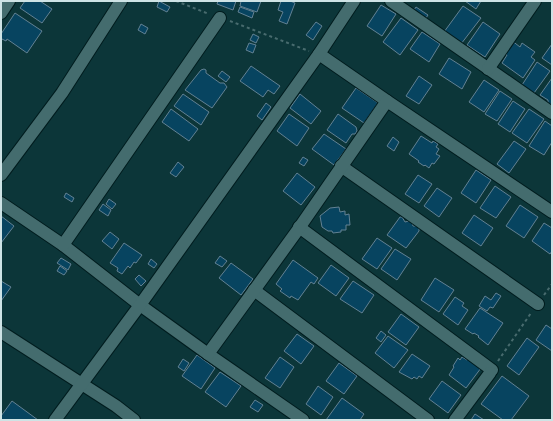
<svg xmlns="http://www.w3.org/2000/svg" width="553" height="421" font-family="Montserrat,sans-serif">
  <style>
    .building { fill: #074460; stroke: #628193 }
    .lines { fill: none; stroke-linecap: round; stroke-linejoin: round }
    .minor-casing { stroke: #001c1e; stroke-width: 14 }
    .path { stroke: #486b6e; stroke-width: 2; stroke-dasharray: 3 3; stroke-linecap: butt }
    .minor { stroke: #446c6e; stroke-width: 12 }
  </style>
  <rect width="100%" height="100%" fill="#0c3639"/>
  <g class="building">
    <path d="M25 1H40L52 9 42 23 20 8Z"/>
    <path d="M159 1 170 7 167 12 157 7Z"/>
    <path d="M218 1H236L233 10 217 4Z"/>
    <path d="M241 1H261L257 12 240 6Z"/>
    <path d="M281 1H290L295 3 287 24 279 21 283 12 278 10Z"/>
    <path d="M465 1H481L476 9Z"/>
    <path d="M381 5 396 14 382 36 367 26Z"/>
    <path d="M463 6 481 18 461 44 444 32Z"/>
    <path d="M240 7 254 12 252 18 238 12Z"/>
    <path d="M416 7 428 15 424 21 412 13Z"/>
    <path d="M15 13 42 31 27 53 7 39 6 41 2 39 1 41V34Z"/>
    <path d="M401 18 418 30 400 55 383 42Z"/>
    <path d="M316 22 322 26 313 40 306 35Z"/>
    <path d="M483 22 500 34 485 57 467 45Z"/>
    <path d="M141 24 148 28 145 34 138 30Z"/>
    <path d="M422 32 440 44 429 62 410 49Z"/>
    <path d="M253 34 259 37 256 43 250 40Z"/>
    <path d="M511 40 520 47 522 43 535 52 531 57 535 60 523 78 502 63 507 55 503 52Z"/>
    <path d="M249 43 256 45 253 53 246 50Z"/>
    <path d="M552 44V65L542 58Z"/>
    <path d="M449 58 471 72 462 89 439 74Z"/>
    <path d="M537 62 550 71 534 93 522 85Z"/>
    <path d="M251 66 280 86 274 94 268 90 263 97 240 81Z"/>
    <path d="M204 69 206 70V73L220 83H224L227 87 212 108 185 90 201 70Z"/>
    <path d="M222 71 230 77 226 82 218 76Z"/>
    <path d="M419 76 432 85 419 104 406 96Z"/>
    <path d="M552 78V105L548 103V100L540 95Z"/>
    <path d="M484 80 499 90 484 112 469 102Z"/>
    <path d="M356 88 378 103 364 123 342 108Z"/>
    <path d="M500 91 512 99 497 121 485 114Z"/>
    <path d="M183 94 209 112 201 125 174 106Z"/>
    <path d="M300 94 321 111 311 124 290 108Z"/>
    <path d="M513 101 525 109 510 132 498 124Z"/>
    <path d="M266 103 271 107 262 120 257 116Z"/>
    <path d="M171 109 198 129 189 141 162 122Z"/>
    <path d="M529 109 544 119 527 143 512 133Z"/>
    <path d="M289 114 309 128 297 146 277 131Z"/>
    <path d="M338 114 356 127 357 131 355 134H352L346 143 327 130Z"/>
    <path d="M545 121 552 126V142L544 155 529 146Z"/>
    <path d="M324 134 346 149 334 165 312 149Z"/>
    <path d="M421 136 432 143 433 141 438 144 436 147 439 149 436 154 440 156 434 164 432 163 429 168 425 165 424 166 418 162 419 161 409 154Z"/>
    <path d="M393 137 399 142 394 151 387 146Z"/>
    <path d="M514 141 526 149 509 173 497 164Z"/>
    <path d="M303 157 308 160 304 166 299 163Z"/>
    <path d="M178 162 184 167 176 177 170 173Z"/>
    <path d="M476 170 491 180 476 203 461 193Z"/>
    <path d="M297 173 315 187 301 205 283 191Z"/>
    <path d="M418 175 432 184 419 203 405 194Z"/>
    <path d="M495 186 511 197 496 218 480 208Z"/>
    <path d="M437 188 452 198 439 217 424 206Z"/>
    <path d="M66 193 74 198 72 202 64 197Z"/>
    <path d="M109 199 116 204 112 209 106 204Z"/>
    <path d="M103 204 111 210 108 216 99 210Z"/>
    <path d="M520 205 538 217 524 238 506 226Z"/>
    <path d="M339 207 340 212 345 211V215L349 214 350 225H346V230H341V232L333 233 332 231H328L322 227 320 216 330 208Z"/>
    <path d="M474 215 493 228 481 246 462 233Z"/>
    <path d="M1 216 14 226 1 243Z"/>
    <path d="M400 217H402L405 222 409 221 412 223 413 226H416L419 228V231L406 248 387 235Z"/>
    <path d="M544 223 552 228V251L550 254 532 241Z"/>
    <path d="M110 232 119 239 112 249 102 241Z"/>
    <path d="M377 238 392 248 377 269 362 259Z"/>
    <path d="M124 243 142 255 136 263 134 262 130 268 128 266 122 274 117 271 118 268 110 263Z"/>
    <path d="M395 249 411 259 397 280 381 269Z"/>
    <path d="M220 256 227 261 222 267 215 263Z"/>
    <path d="M61 258 71 264 68 270 57 263Z"/>
    <path d="M151 259 157 264 154 268 148 264Z"/>
    <path d="M293 260 318 278 314 284 311 282 298 300 291 296 290 298 280 291 282 289 276 284Z"/>
    <path d="M231 263 253 279 241 295 219 278Z"/>
    <path d="M331 265 349 278 336 296 318 283Z"/>
    <path d="M60 266 67 271 64 275 57 271Z"/>
    <path d="M139 275 146 281 141 286 135 279Z"/>
    <path d="M435 278 454 290 439 312 421 300Z"/>
    <path d="M1 281 11 287 1 301Z"/>
    <path d="M353 281 374 295 362 313 340 299Z"/>
    <path d="M496 293 501 296 493 308 490 307 487 311 479 306 485 296 491 300Z"/>
    <path d="M455 297 464 303 462 306 468 310 458 325 443 314Z"/>
    <path d="M480 308 503 323 488 345 478 337 479 336 474 333 473 334 465 329Z"/>
    <path d="M401 314 419 327 406 345 388 332Z"/>
    <path d="M546 325 552 329V351L536 340Z"/>
    <path d="M381 331 386 335 381 342 376 338Z"/>
    <path d="M297 334 314 346 301 364 284 351Z"/>
    <path d="M388 336 408 350 394 368 375 353Z"/>
    <path d="M527 338 539 347 519 375 507 366Z"/>
    <path d="M412 354 430 366 422 378 419 376 417 379 414 377 412 379 399 372Z"/>
    <path d="M197 355 215 368 201 389 182 376Z"/>
    <path d="M280 357 294 367 280 388 265 378Z"/>
    <path d="M462 357 467 360 468 358 481 368 466 388 449 375 454 367 453 366 458 358 460 360Z"/>
    <path d="M183 359 189 363 184 371 178 367Z"/>
    <path d="M339 363 357 376 344 394 326 381Z"/>
    <path d="M220 372 241 386 226 407 205 392Z"/>
    <path d="M502 376 529 396 511 420H503L481 404Z"/>
    <path d="M442 381 461 395 448 413 429 399Z"/>
    <path d="M318 386 333 397 321 415 306 404Z"/>
    <path d="M342 398 364 414 360 420H326Z"/>
    <path d="M255 400 263 405 258 412 250 407Z"/>
    <path d="M12 401 38 420H1V416Z"/>
    <path d="M475 414 484 420H471Z"/>
  </g>
  <g class="lines">
    <g class="minor-casing">
      <g id="minor">
        <path d="M391 1 552 113"/>
        <path d="M1 13 9 1"/>
        <path d="M319 54 387 101"/>
        <path d="M488 69 535 1"/>
        <path d="M341 166 538 304"/>
        <path d="M1 175 62 93 121 1"/>
        <path d="M1 203 63 245 140 305 208 354 303 420"/>
        <path d="M299 227 492 370"/>
        <path d="M63 245 220 18"/>
        <path d="M254 290 428 420"/>
        <path d="M1 332 116 406 134 420"/>
        <path d="M208 354 297 231 387 101 552 212"/>
        <path d="M55 420 140 305 319 54 354 1"/>
        <path d="M455 420 490 373"/>
      </g>
    </g>
    <g class="path">
      <path d="M176 1 209 14"/>
      <path d="M230 21 309 51"/>
      <path d="M544 295 552 284"/>
      <path d="M498 361 531 313"/>
    </g>
    <use href="#minor" class="minor"/>
  </g>
  <rect width="553" height="421" fill="none" stroke="#cee3e5" stroke-width="4"/>
</svg>
